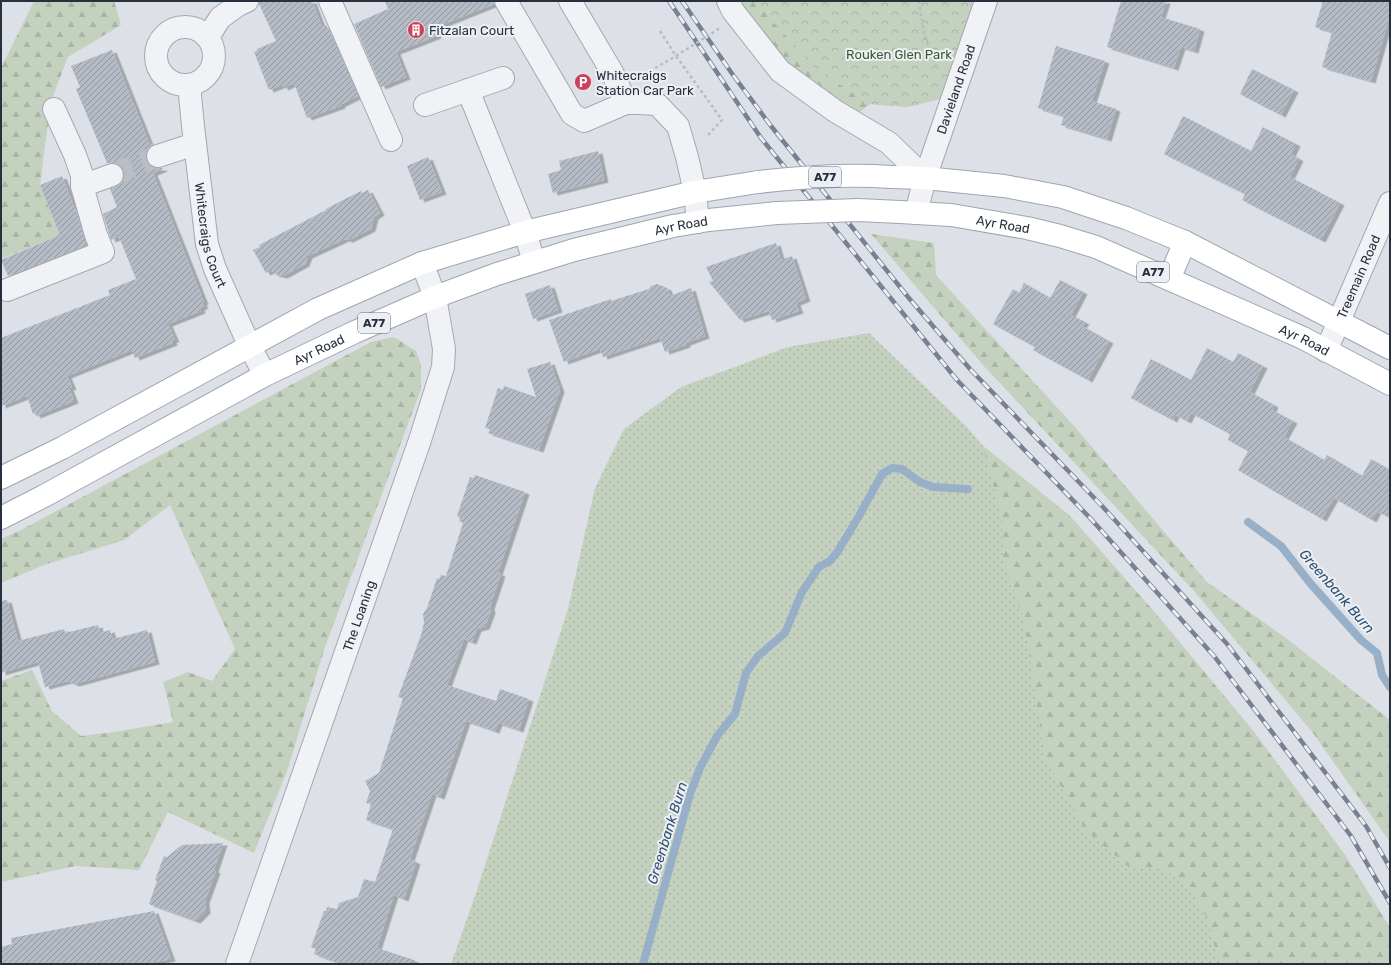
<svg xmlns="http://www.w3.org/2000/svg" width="1391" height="965" font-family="Rubik,sans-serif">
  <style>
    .grass { fill: url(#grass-dots) }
    .forest { fill: url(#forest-firs) }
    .park { fill: url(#park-crowns) }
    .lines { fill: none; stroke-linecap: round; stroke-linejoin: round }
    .stream { stroke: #97b0c8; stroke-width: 8 }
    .building { fill: url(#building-hatch); filter: url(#shadow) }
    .minor-tunnel { stroke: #b9bec5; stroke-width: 22; stroke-dasharray: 22 11; stroke-linecap: butt }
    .minor-casing { stroke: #a3a8b1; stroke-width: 24 }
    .major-casing { stroke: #9ca6b3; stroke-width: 24 }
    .path { stroke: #b8bcc2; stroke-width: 2.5; stroke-dasharray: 3 3; stroke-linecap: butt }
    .minor { stroke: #f0f2f5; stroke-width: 22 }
    .major { stroke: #fff; stroke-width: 22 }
    .rail-casing { stroke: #778191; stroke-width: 4.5 }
    .rail { stroke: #ecf0f5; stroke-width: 3; stroke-dasharray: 9; stroke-linecap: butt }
    .major-bridge-casing { stroke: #9ca6b3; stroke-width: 24; stroke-linecap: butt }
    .path-bridge { stroke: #b8bcc2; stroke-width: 2.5; stroke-dasharray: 3 3; stroke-linecap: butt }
    .major-bridge { stroke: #fff; stroke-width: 22 }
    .labels { text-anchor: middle; stroke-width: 4; stroke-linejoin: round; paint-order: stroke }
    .shield { fill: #ecf0f5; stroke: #626a75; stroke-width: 1 }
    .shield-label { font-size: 12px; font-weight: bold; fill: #27303e }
    .poi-label { font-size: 13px; fill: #27303e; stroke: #ecf0f5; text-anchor: start }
    .park-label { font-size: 13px; fill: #3c5934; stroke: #ecf0f5 }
    .street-label { font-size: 13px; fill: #27303e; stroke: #ecf0f5 }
    .water-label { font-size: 14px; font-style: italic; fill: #315071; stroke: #ecf0f5 }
  </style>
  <defs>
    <pattern id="grass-dots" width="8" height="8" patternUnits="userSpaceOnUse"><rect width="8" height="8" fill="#c4d1be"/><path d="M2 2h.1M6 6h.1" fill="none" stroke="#a8b4a4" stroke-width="1.8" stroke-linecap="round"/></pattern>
    <pattern id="forest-firs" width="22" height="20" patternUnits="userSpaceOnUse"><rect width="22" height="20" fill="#c4d1be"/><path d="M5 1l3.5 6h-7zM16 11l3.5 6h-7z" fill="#a8b4a4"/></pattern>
    <pattern id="park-crowns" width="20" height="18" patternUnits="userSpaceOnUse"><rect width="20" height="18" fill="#c4d1be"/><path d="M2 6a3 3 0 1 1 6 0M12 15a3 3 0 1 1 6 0" fill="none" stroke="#a8b4a4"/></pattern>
    <pattern id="building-hatch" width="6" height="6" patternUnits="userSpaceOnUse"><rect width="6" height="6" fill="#b4bbc4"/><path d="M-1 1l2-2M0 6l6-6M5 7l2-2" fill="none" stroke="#9298a1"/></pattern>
    <filter id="shadow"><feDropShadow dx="4.5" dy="2.5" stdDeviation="0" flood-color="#0004"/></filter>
  </defs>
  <rect width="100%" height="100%" fill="#dde1e7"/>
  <path class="grass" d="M869 333 967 427 983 446 1069 515 1157 615 1254 732 1345 855 1390 928V964H451L475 896 568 609 595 488 624 429 681 387 788 347Z"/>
  <g class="forest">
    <path d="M34 1H114L121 25 68 57 51 101 40 185 60 235 1 259V68Z"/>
    <path d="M730 1H890L908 107 870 104 850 120 780 71Z"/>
    <path d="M871 234 934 243 936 275 1074 426 1207 582 1286 638 1390 720V842L1313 733 1194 591 983 365Z"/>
    <path d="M394 337 416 351 421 365V389L325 647 287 771 254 853 168 812 139 870 76 866 1 882V681L32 670 52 711 81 736 114 732 173 722 163 682 188 672 212 681 235 649 170 505 124 540 44 565 1 583V539L21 530 371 342Z"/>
    <path d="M983 446 1069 515 1157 615 1254 732 1345 855 1390 928V964H1220L1207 918 1189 887 1163 869H1131L1086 831 1045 758 1024 620 1003 558 1002 519Z"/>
  </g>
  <path class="park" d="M754 1H986L953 96 908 107 870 104 818 71Z"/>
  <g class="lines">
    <g class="stream">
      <path d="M1248 522 1281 546 1310 583 1361 640 1377 653 1382 675 1390 687"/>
      <path d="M643 964 690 794 700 768 717 736 735 714 746 673 758 656 785 633 802 592 819 567 830 561 838 551 859 516 882 474 892 468 902 469 920 482 933 487 968 489"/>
    </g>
  </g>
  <g class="building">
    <path d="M259 1H312L322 27 326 25 331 34 358 96 340 105 341 106 307 118 294 83 284 88 282 85 269 90 254 52 257 51V49L276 41 259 4Z"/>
    <path d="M385 1H494V4L434 28 437 36 396 52 406 77 381 87 354 24 388 9Z"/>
    <path d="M1121 1H1166L1161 17 1200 29 1194 51 1181 47 1174 68 1107 47Z"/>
    <path d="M1323 1H1390V15L1371 81 1322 67 1332 32 1315 27Z"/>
    <path d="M1056 46 1105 61 1092 101 1116 109 1107 139 1061 125 1064 116 1038 108Z"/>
    <path d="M112 50 150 145 154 144 148 148 146 153V160L150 166 156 168H162L163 169 153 173 204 302 202 303 204 306 200 308 201 311 168 324 175 340H172L173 343 135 358 132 350 67 376 72 387 69 388 74 401 36 416 35 413 33 414 27 396 1 406V338L110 295 108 290 136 279 119 237 111 240 103 214 117 207 110 189 122 183 124 178V171L120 165 114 163H107L76 89 80 87 71 66Z"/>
    <path d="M1252 69 1294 90 1281 115 1240 94Z"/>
    <path d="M1183 116 1251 151 1263 127 1296 144 1291 154 1299 159 1290 177 1340 203 1321 240 1242 200 1245 194 1164 154Z"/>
    <path d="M598 151 604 180 553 193 548 174 561 170 559 161Z"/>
    <path d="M428 157 442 192 420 200 407 166Z"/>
    <path d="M62 176 77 214 87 245 8 276 1 260 60 235 40 185Z"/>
    <path d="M368 190 380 213 374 217 371 229 349 240 345 239 308 256 305 264 283 276 274 274 272 270 266 273 253 250 260 247 259 245 326 210V209L343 200 361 191 362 193Z"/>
    <path d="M776 243 781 260 792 256 806 299 796 303 799 311 772 320 769 311 740 320 709 282 713 281 706 267Z"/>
    <path d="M1060 280 1083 292 1071 315 1085 322 1082 326 1109 341 1088 380 1033 350 1035 347 993 324 1013 289 1019 293 1024 283 1050 298Z"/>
    <path d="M657 284 667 288 670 296 691 288 705 336 686 343V345L665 352 660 338 603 357 600 349 564 362 549 320 611 299V301L649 289 651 286Z"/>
    <path d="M550 285 558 310 533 319 525 294Z"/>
    <path d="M1207 348 1233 362 1238 353 1263 366 1250 392 1274 405 1272 410 1293 421 1284 437 1324 460 1327 455 1362 476 1371 459 1390 470V518L1377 511 1372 520 1334 498 1322 519 1238 470 1248 451 1228 440 1230 434 1191 413 1187 421 1175 415 1173 420 1131 398 1151 359 1191 380Z"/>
    <path d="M550 362 560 390 539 450 488 433 490 429 485 428 498 388 503 390 504 386 536 397 527 369Z"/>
    <path d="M475 475 525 492 498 573 501 574 490 607 491 611 485 627 477 629 472 642 464 639 447 685 496 701 500 689 529 699 519 730 498 723 495 731 466 721 440 797 432 794 410 859 416 862 404 899 394 895 377 948 414 960V964H342L314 954 316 949 311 947 324 911H326L327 907 337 909 339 903 358 897 364 879 375 882 393 829 366 820 371 804 366 803 370 791 365 781 379 773 403 698 398 697 421 635 424 623 423 614 427 608 437 578 439 579 441 575 446 576 463 523 459 521 460 518 457 516 470 477 474 478Z"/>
    <path d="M7 600 18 641 64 629 65 633 98 625 100 633 110 630 113 639 147 630 155 662 75 684 68 681 45 687 38 662 1 673V601Z"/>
    <path d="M223 843 214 870 216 871 205 901 206 911 196 921 149 904 157 881 155 880 164 856 167 857 182 845Z"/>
    <path d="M154 911 171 959 146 964H1V947L12 944 11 938Z"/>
  </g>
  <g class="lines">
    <path class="minor-tunnel" d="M112 175 158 156"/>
    <g class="minor-casing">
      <g id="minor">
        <path d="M330 1 391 140"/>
        <path d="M506 1 572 114 584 121 626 103H639L657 104 678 126 687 157 695 192 698 222"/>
        <path d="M570 1 612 72 626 103"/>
        <path d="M728 1 733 11 780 71 835 111 889 143 925 178"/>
        <circle cx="185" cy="56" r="29"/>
        <path d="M208 37 220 18 238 5 247 1"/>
        <path id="s1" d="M189 85 193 126 207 244 215 269 250 347 265 375"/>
        <path d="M468 90 525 232 534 262"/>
        <path d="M425 105 503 78"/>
        <path d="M158 156 195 144"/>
        <path d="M82 186 112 175"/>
        <path id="s2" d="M916 213 925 178 986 1"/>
        <path d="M7 290 103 252 96 235 82 186V175L75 155 54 109"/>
        <path id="s3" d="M1326 351 1390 203"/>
        <path id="s4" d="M237 964 420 440 443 367 444 349 435 297 422 263"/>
      </g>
    </g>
    <g class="major-casing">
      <g id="major">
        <path d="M891 177 925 178 1004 186 1063 197 1126 218 1185 242 1390 348"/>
        <path id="s5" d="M900 212 951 215 1027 228 1060 236 1096 247 1303 338 1390 384"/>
        <path d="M1169 279 1185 242"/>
        <path d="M1 478 62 448 318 309 422 263 525 232 695 192 758 182"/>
        <path id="s6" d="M1 518 44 496 265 375 355 332 435 297 497 274 574 250 673 226 709 220 777 213"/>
      </g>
    </g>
    <g class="path">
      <path d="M919 1 924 34 937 68"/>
      <path d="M660 31 676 56 722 120 707 136"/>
      <path d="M655 68 676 56"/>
    </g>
    <use href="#minor" class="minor"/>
    <use href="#major" class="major"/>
    <g class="rail-casing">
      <g id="rail">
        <path d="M669 1 761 138 957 380 1091 519 1214 656 1351 836 1390 903"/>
        <path d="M682 1 733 75 771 126 908 297 970 369 1103 507 1228 645 1366 826 1390 868"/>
      </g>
    </g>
    <use href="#rail" class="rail"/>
    <g class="major-bridge-casing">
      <g id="major-bridge">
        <path d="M758 182C802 177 847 174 891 177"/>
        <path d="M777 213 858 210 900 212"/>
      </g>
    </g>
    <path class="path-bridge" d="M676 56 720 28"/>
    <use href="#major-bridge" class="major-bridge"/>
  </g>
  <defs>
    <g id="building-disc" transform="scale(0.9)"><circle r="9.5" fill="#ce405a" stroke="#ecf0f5"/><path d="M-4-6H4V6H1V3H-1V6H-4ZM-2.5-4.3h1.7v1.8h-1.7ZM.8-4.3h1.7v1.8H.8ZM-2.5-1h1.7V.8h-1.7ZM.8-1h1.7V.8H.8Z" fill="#fff"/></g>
    <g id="parking-disc" transform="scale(0.9)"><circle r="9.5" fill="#ce405a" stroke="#ecf0f5"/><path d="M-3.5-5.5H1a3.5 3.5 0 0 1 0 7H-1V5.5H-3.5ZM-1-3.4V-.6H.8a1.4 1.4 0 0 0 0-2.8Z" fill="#fff"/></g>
  </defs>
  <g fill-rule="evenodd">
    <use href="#building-disc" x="416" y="30"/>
    <use href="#parking-disc" x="583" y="82"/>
  </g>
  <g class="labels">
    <g class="shield">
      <rect x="809" y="167" width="32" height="20" rx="3"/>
      <rect x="1137" y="262" width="32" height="20" rx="3"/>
      <rect x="358" y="313" width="32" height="20" rx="3"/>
    </g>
    <g class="shield-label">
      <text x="825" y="181">A77</text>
      <text x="1153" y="276">A77</text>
      <text x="374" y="327">A77</text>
    </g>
    <g class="poi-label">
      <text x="429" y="35">Fitzalan Court</text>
      <text x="596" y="80">Whitecraigs<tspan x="596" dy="15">Station Car Park</tspan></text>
    </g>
    <g class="park-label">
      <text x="899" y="59">Rouken Glen Park</text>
    </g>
    <g class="street-label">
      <text dy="5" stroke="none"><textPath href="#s2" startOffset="130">Davieland Road</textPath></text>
      <text dy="5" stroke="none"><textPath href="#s5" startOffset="104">Ayr Road</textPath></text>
      <text dy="5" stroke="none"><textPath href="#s6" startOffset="744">Ayr Road</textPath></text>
      <text dy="5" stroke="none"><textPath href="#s1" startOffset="152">Whitecraigs Court</textPath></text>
      <text dy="5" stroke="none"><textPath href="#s3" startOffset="81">Treemain Road</textPath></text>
      <text dy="5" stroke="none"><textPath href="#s5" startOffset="428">Ayr Road</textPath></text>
      <text dy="5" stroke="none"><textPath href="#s6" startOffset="360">Ayr Road</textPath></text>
      <text dy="5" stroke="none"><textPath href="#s4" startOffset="369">The Loaning</textPath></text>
    </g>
    <g class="water-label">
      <text transform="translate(1337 591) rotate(49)" y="5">Greenbank Burn</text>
      <text transform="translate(667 833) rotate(-73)" y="5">Greenbank Burn</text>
    </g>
  </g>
  <rect width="1391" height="965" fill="none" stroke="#27303e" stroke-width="4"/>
</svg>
